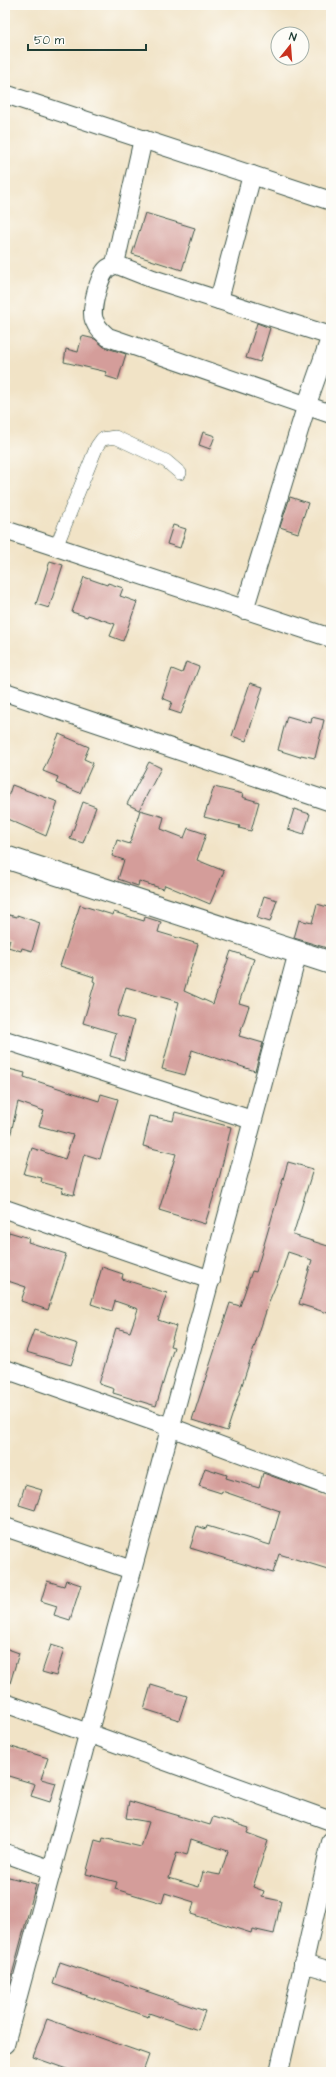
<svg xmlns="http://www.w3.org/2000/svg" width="336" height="2077" font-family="'Architects Daughter',sans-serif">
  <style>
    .building { fill: #d49d9a; fill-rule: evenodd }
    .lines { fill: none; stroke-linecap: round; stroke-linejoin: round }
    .pedestrian-casing { stroke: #3e564a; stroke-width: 14 }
    .minor-casing { stroke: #3e564a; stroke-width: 20 }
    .tertiary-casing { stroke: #3e564a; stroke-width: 24 }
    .pedestrian { stroke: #fff; stroke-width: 13 }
    .minor { stroke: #fff; stroke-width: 18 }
    .tertiary { stroke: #fff; stroke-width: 22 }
  </style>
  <rect width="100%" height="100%" fill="#fdfcf7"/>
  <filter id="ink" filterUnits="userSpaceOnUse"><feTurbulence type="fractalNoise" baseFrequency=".025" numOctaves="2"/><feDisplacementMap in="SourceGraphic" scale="8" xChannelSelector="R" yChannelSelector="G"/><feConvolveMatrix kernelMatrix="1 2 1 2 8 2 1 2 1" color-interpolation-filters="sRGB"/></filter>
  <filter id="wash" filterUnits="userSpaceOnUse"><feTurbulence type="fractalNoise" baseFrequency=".012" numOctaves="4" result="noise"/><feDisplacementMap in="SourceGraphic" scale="16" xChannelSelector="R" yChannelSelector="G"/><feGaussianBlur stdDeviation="0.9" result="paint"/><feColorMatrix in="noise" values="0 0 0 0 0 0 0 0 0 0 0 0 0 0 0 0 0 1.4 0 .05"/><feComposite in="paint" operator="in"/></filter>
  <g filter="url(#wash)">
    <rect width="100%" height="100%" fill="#f1e3c6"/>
    <g id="blocks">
      <g class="building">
        <path d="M145 213 195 228 182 270 132 254Z"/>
        <path d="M257 323 270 328 260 362 246 358Z"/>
        <path d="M82 336 95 339 104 347 126 354 118 380 105 376 107 372 64 362 66 349 78 352Z"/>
        <path d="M203 432 215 436 210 449 199 445Z"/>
        <path d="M290 497 308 503 298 533 280 527Z"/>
        <path d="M173 525 186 529 180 548 167 544Z"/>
        <path d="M50 561 63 565 49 608 36 604Z"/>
        <path d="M84 577 107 585 108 583 123 588 120 596 137 602 123 641 110 636 115 624 88 615 87 617 72 612Z"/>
        <path d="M186 662 199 667 181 714 169 710 172 702 162 698 172 669 182 673Z"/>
        <path d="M250 683 263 687 246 741 232 736Z"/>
        <path d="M287 716 311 723 312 717 324 720 315 758 301 755 300 757 278 750Z"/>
        <path d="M59 734 89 747 84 759 93 763 80 793 56 783 58 777 43 771Z"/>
        <path d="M149 762 161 768 139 810 127 804Z"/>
        <path d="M12 785 58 802 46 836 5 818V806Z"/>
        <path d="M214 787 243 794 242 797 259 802 251 831 239 828 240 826 204 817Z"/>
        <path d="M83 802 96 807 83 843 70 839Z"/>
        <path d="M294 809 310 814 304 834 288 829Z"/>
        <path d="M140 810 164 817 161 829 184 838 188 828 206 834 197 860 224 871 210 904 165 885 163 889 139 881 138 886 118 879 124 860 112 856 117 840 130 844Z"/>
        <path d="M264 896 277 900 270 922 257 918Z"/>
        <path d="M317 904 331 908V944L329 943 327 948 294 938 299 920 312 923Z"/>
        <path d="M80 905 113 915 114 912 144 921 145 917 161 922 158 932 198 944 184 991 213 1004 231 951 254 959 239 1003 249 1006 239 1036 263 1043 255 1071 192 1050 185 1075 162 1069 179 1002 126 987 117 1016 134 1021 124 1060 110 1056 116 1033 83 1023 95 982 93 981 94 977 60 966Z"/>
        <path d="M5 914 17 917V915L40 923 32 951 22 948 21 951 8 947 10 940 5 938Z"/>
        <path d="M9 1069 25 1073 24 1077 99 1101 101 1094 118 1099 100 1159 84 1154 74 1195 62 1192 63 1188 41 1182 42 1178 24 1174 32 1148 65 1159 73 1135 39 1126 44 1111 18 1102 10 1137 5 1136V1086Z"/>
        <path d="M175 1112 231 1127 219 1179 205 1224 159 1210 176 1154 143 1146 150 1116 173 1121Z"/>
        <path d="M288 1162 313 1169 293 1235 331 1247V1314L299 1304 312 1260 288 1252 282 1271 270 1299 227 1431 192 1420 230 1303 240 1306 252 1271 256 1272Z"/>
        <path d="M9 1232 29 1238 28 1242 66 1254 48 1310 21 1301 26 1287 5 1280V1246Z"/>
        <path d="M102 1267 123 1274 122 1279 167 1293 158 1320 176 1326 170 1346 174 1347 156 1406 113 1393 114 1389 99 1384 116 1328 130 1332 138 1309 115 1301 112 1311 91 1304Z"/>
        <path d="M34 1330 78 1344 71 1365 26 1352Z"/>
        <path d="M205 1468 227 1475 226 1478 259 1488 263 1473 331 1497V1570L279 1554 273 1573 190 1548 197 1526 206 1529 207 1526 270 1545 280 1511 222 1491 221 1493 199 1486Z"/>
        <path d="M25 1485 42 1490 35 1510 19 1505Z"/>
        <path d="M66 1580 81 1585 70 1620 54 1615 57 1606 41 1601 47 1581 64 1586Z"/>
        <path d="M51 1645 64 1649 56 1676 42 1672Z"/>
        <path d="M5 1648 19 1653 8 1690 5 1689Z"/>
        <path d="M151 1685 187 1696 179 1720 144 1709Z"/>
        <path d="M5 1745 48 1758 41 1779 56 1783 50 1802 31 1796 35 1784 5 1775Z"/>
        <path d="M129 1801 210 1825 213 1817 249 1828 247 1833 268 1841 253 1887 264 1891 262 1897 281 1901 274 1934 252 1929 251 1933 191 1914 194 1902 165 1893 162 1903 115 1889 117 1882 86 1874 95 1840 102 1842 103 1838 141 1847 149 1822 126 1818ZM191 1839 228 1851 220 1875 203 1872 199 1887 169 1878 177 1852 187 1855Z"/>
        <path d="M5 1876 36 1884 9 1986 5 1985Z"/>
        <path d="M60 1962 205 2011 198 2030 149 2013 148 2017 53 1984Z"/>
        <path d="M47 2019 149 2055 143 2072H75L33 2057Z"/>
      </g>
    </g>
  </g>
  <g filter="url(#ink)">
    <use href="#blocks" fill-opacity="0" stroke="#3e564a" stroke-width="1"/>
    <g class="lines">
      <g class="pedestrian-casing">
        <path id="pedestrian" d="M56 547 97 446 102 439 115 437 166 461 180 473"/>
      </g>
      <g class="minor-casing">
        <g id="minor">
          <path d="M5 94 331 201"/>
          <path d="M143 139 115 264 153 279 331 336"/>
          <path d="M115 264C113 266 109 267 107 269 99 276 90 310 94 320 97 328 102 332 108 337L331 414"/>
          <path d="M219 300 252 175"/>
          <path d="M5 530 331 638"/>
          <path d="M244 610 307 404 331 336"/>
          <path d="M5 692 331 802"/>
          <path d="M5 1040 252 1120"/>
          <path d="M5 1209 211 1280"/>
          <path d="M5 1369 170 1427 331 1487"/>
          <path d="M5 1527 132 1570"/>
          <path d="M5 1703 331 1821"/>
          <path d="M5 1853 52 1870"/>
          <path d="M303 1963 331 1971"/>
          <path d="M5 2044 298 952"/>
          <path d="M279 2072 331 1842"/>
        </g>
      </g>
      <g class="tertiary-casing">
        <path id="tertiary" d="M5 857 331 963"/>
      </g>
      <use href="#pedestrian" class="pedestrian"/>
      <use href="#minor" class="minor"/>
      <use href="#tertiary" class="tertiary"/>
    </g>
  </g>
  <rect width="336" height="2077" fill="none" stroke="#fdfcf7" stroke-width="20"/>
  <g transform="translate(290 46) rotate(17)"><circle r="19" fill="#fdfcf7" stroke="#a4b0a9"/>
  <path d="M0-3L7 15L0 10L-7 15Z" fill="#c8321e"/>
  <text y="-6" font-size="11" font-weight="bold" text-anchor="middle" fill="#1f3d34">N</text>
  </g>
  <path d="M28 44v6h118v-6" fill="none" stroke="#1f3d34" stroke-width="2"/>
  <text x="34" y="44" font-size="12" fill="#1f3d34" stroke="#fdfcf7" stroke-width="3" paint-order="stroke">50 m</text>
</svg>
